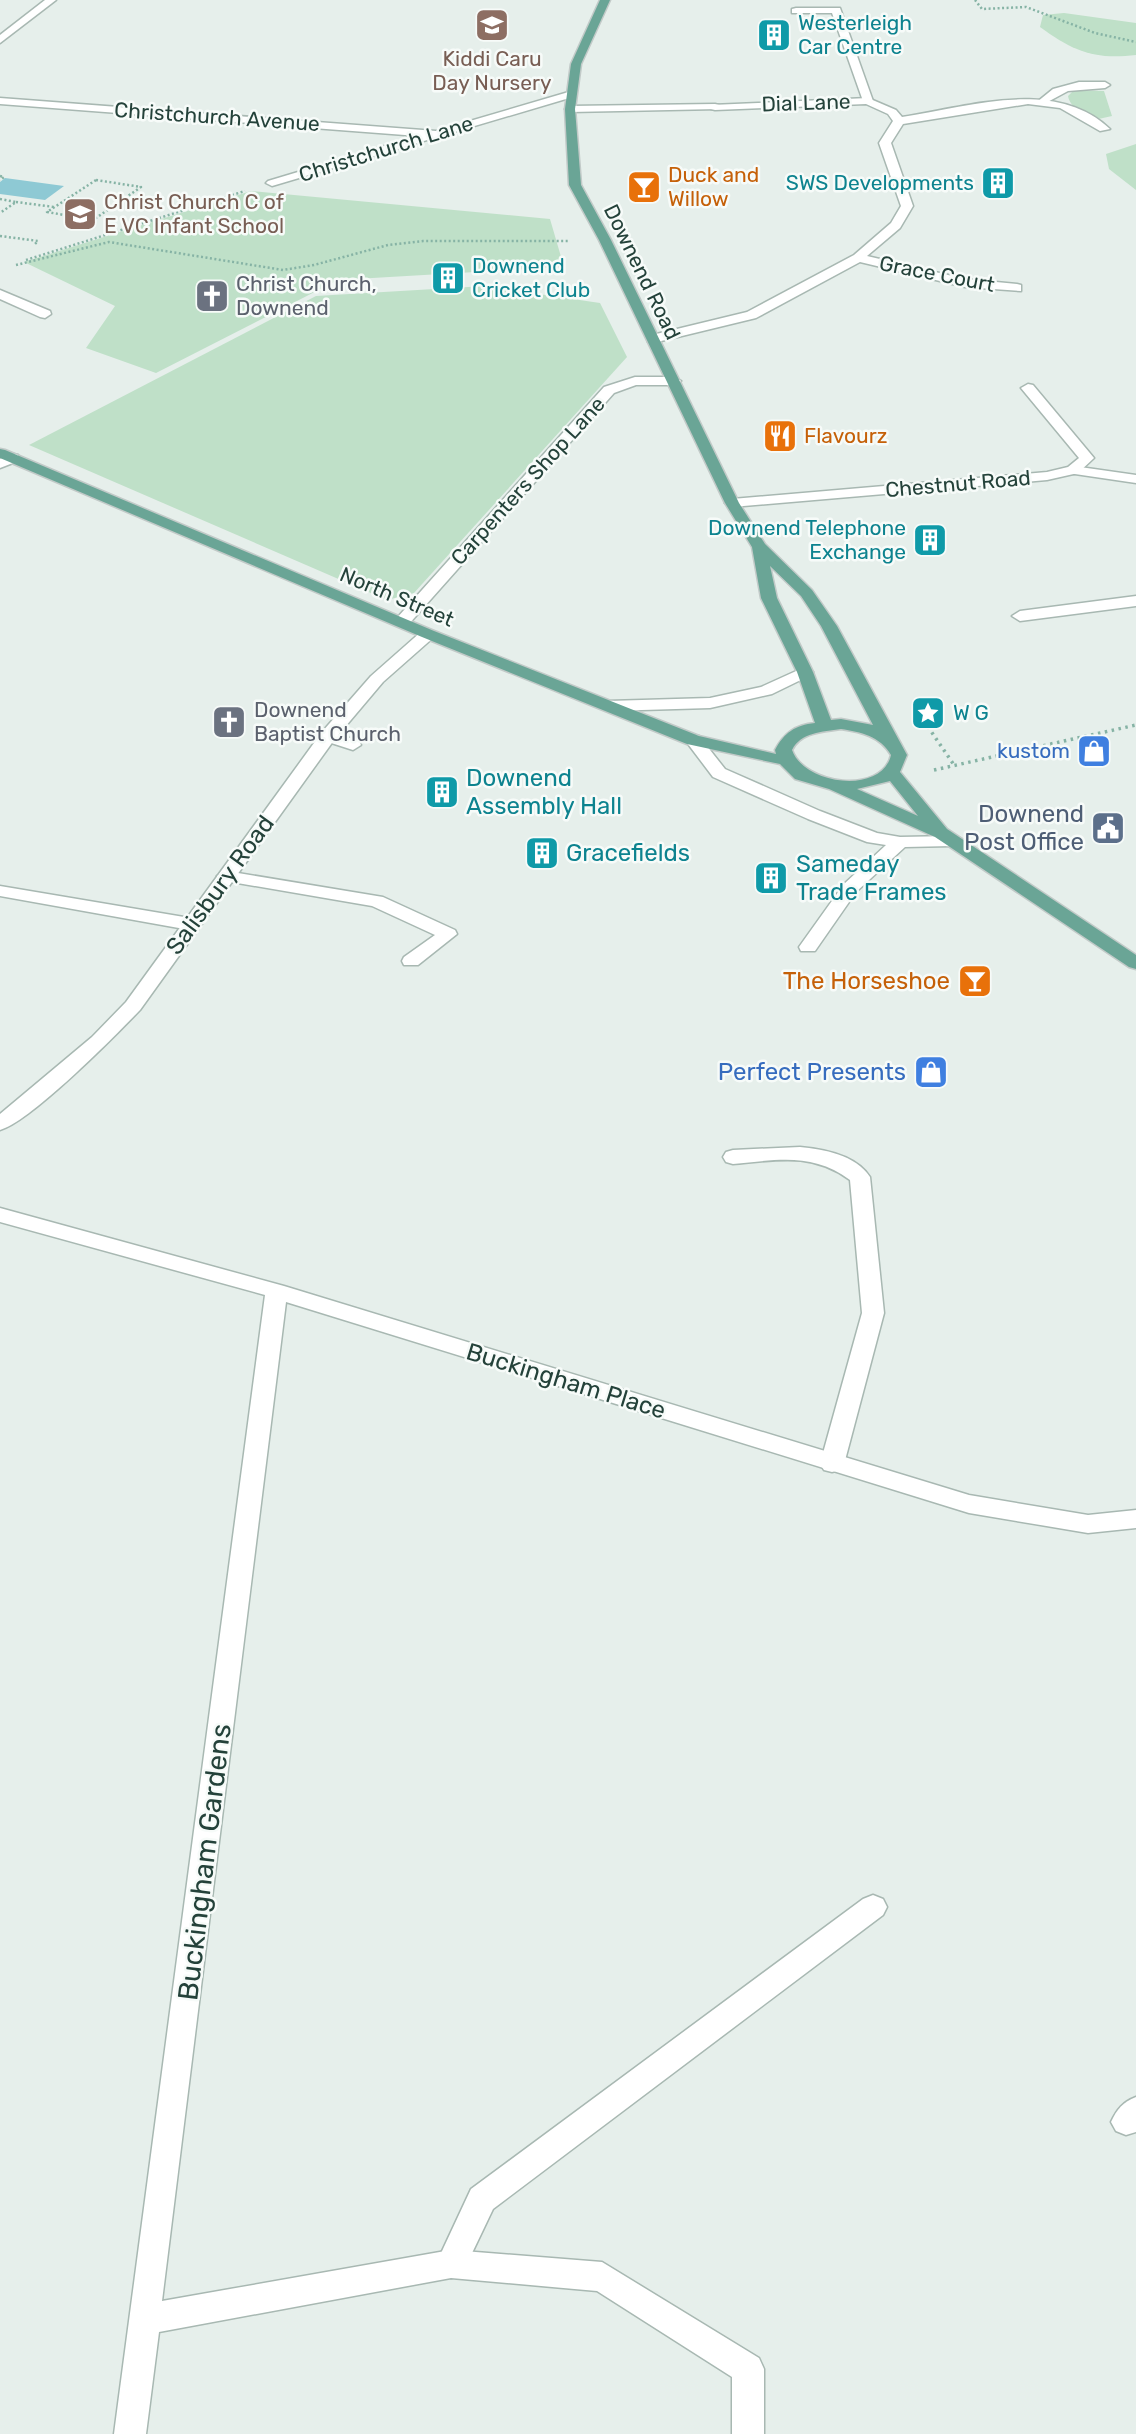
<svg xmlns="http://www.w3.org/2000/svg" width="1136" height="2434" font-family="Rubik,sans-serif">
  <style>
    .green { fill: #bfe0c8 }
    .water { fill: #8ec9d4 }
    .lines { fill: none; stroke-linecap: round; stroke-linejoin: round }
    .service-casing { stroke: #a8b8b2; stroke-width: 3 }
    .pedestrian-casing { stroke: #a8b8b2; stroke-width: 3 }
    .minor-casing { stroke: #a8b8b2; stroke-width: 3 }
    .tertiary-casing { stroke: #a8b8b2; stroke-width: 3 }
    .primary-casing { stroke: #c2cac8; stroke-width: 3 }
    .path-far1 { stroke: #86b3a5; stroke-width: 2.5; stroke-dasharray: 2 2.5; stroke-linecap: butt }
    .path { stroke: #86b3a5; stroke-width: 3.5; stroke-dasharray: 2.5 4.5; stroke-linecap: butt }
    .service { fill: #fff; fill-rule: evenodd }
    .pedestrian { fill: #fff; fill-rule: evenodd }
    .minor { fill: #fff; fill-rule: evenodd }
    .tertiary { fill: #fff; fill-rule: evenodd }
    .primary { fill: #6aa596; fill-rule: evenodd }
    .labels { text-anchor: middle; stroke-width: 5; stroke-linejoin: round; paint-order: stroke }
    .far-culture-label { font-size: 21px; fill: #0d838f; stroke: #f7fbf9; text-anchor: start }
    .far-education-label { font-size: 21px; fill: #785e54; stroke: #f7fbf9 }
    .far-street-label { font-size: 21px; fill: #24423a; stroke: #f7fbf9 }
    .far-food-label { font-size: 21px; fill: #c56008; stroke: #f7fbf9; text-anchor: start }
    .far-worship-label { font-size: 21px; fill: #5b616d; stroke: #f7fbf9; text-anchor: start }
    .far-shop-label { font-size: 21px; fill: #366cbe; stroke: #f7fbf9; text-anchor: end }
    .culture-label { font-size: 24px; fill: #0d838f; stroke: #f7fbf9; text-anchor: start }
    .service-label { font-size: 24px; fill: #4e5e75; stroke: #f7fbf9; text-anchor: end }
    .street-label { font-size: 24px; fill: #24423a; stroke: #f7fbf9 }
    .food-label { font-size: 24px; fill: #c56008; stroke: #f7fbf9; text-anchor: end }
    .shop-label { font-size: 24px; fill: #366cbe; stroke: #f7fbf9; text-anchor: end }
    .near-street-label { font-size: 28px; fill: #24423a; stroke: #f7fbf9 }
  </style>
  <rect width="100%" height="100%" fill="#e6efeb"/>
  <g class="green">
    <path d="M1064 13 1136 23V55C1094 60 1073 51 1040 27L1043 15Z"/>
    <path d="M1074 90 1104 91 1112 116 1094 120C1085 114 1070 108 1068 96Z"/>
    <path d="M1136 144V190L1109 169 1106 154Z"/>
    <path d="M251 191 550 219 564 267 338 280 156 373 86 348 115 306 24 262Z"/>
    <path d="M485 286 600 303 627 357 414 593 387 600 29 445 316 296Z"/>
  </g>
  <path class="water" d="M5 178 64 186 45 200 0 194V182Z"/>
  <g class="lines">
    <g class="service-casing">
      <g id="service">
        <path d="M796 8H840L873 101 872 103 863 101 832 13H792V9Z"/>
        <path d="M1079 82H1105L1110 85 1105 88 1068 91 1042 105 1037 102 1053 89Z"/>
        <path d="M0 290 50 311 51 314 45 318 40 317 0 299Z"/>
        <path d="M13 454 18 455V461L0 468V459Z"/>
        <path d="M1073 466 1136 475V483L1068 473 1066 470Z"/>
        <path d="M1136 596V606L1020 621 1012 616 1020 611Z"/>
        <path d="M805 667 813 672 811 675 772 694 710 708 608 711 600 706 608 701 710 698 761 687Z"/>
        <path d="M328 731 359 741 361 745 353 750 322 740 320 736 322 732Z"/>
        <path d="M693 735 699 736 725 769 820 811 877 833 900 837 952 836 961 841 952 846 905 847 856 892 815 951H801L799 947 844 884 886 845 867 842 808 819 713 777 685 740Z"/>
        <path d="M226 871 383 897 455 930 457 934 418 965H404L402 961 404 957 435 935 372 906 220 880 217 876Z"/>
        <path d="M800 1147C823 1149 856 1155 870 1177L884 1313 844 1464 840 1470 832 1472 824 1470 820 1464 862 1313 850 1180C812 1152 777 1160 733 1164L726 1162 723 1157 726 1152 733 1150Z"/>
        <path d="M873 1895 883 1899 887 1907 883 1915 493 2209 462 2274 451 2278 440 2274 436 2264 471 2189 863 1899Z"/>
      </g>
    </g>
    <g class="pedestrian-casing">
      <path id="pedestrian" d="M715 104 719 105V109L570 112 565 109 570 106Z"/>
    </g>
    <g class="minor-casing">
      <g id="minor">
        <path d="M45 0H56L0 43V35Z"/>
        <path d="M572 91 576 92V96L272 186 266 183 268 181 418 136 0 104V98L436 131Z"/>
        <path d="M868 98 896 110 902 117C968 107 1055 77 1110 129L1100 131 1060 108 1028 104 903 124 891 143 913 206 900 228 867 256 965 279 1017 284 1021 285V291L965 287 860 262 756 318 653 343 648 342V336L747 312 854 255 891 223 901 206 879 143 893 121 888 114 866 104 715 110 711 109V105Z"/>
        <path d="M635 377H674L681 381 674 385H636L614 393 408 625H396L394 622 396 619 604 387Z"/>
        <path d="M1028 384 1033 385 1094 458 1078 473 1047 480 732 507 725 503 732 499 1047 472 1068 467 1079 458 1021 388Z"/>
        <path d="M0 886 190 918 199 924 190 930 0 896Z"/>
        <path d="M0 1208 284 1286 969 1495 1088 1515 1136 1510V1528L1088 1533 969 1513 286 1302 162 2301 451 2250 602 2262 759 2358 764 2369V2434H732V2377L597 2291 451 2278 159 2332 146 2434H114L265 1295 0 1222Z"/>
        <path d="M1136 2097V2132L1126 2135 1116 2131 1111 2122C1117 2109 1123 2102 1136 2097Z"/>
      </g>
    </g>
    <g class="tertiary-casing">
      <path id="tertiary" d="M428 629 436 634 434 637 383 682 334 740 140 1010C115 1036 30 1122 0 1130V1114L92 1037 126 1002 322 732 371 676 422 631Z"/>
    </g>
    <g class="primary-casing">
      <path id="primary" d="M600 0H610L581 64 575 109 581 185 611 240 739 503 765 544 812 590 837 626 907 755 900 772 947 829 1136 955V969L1129 967 935 837 829 789 795 779 780 764 687 744 422 637 0 458V449L5 450 434 631 699 736 776 754 775 750C784 733 795 725 815 723L797 672 761 598 752 547 725 503 599 240 569 185 565 109 571 64ZM770 566 801 596 821 626 873 725 841 719 831 720 813 672 777 598ZM841 729C861 732 880 736 891 755 882 795 804 785 792 750 801 732 822 732 841 729ZM890 781 918 816 857 789Z"/>
    </g>
    <g class="path-far1">
      <path d="M975 0 982 9 1026 7 1095 33 1136 42"/>
      <path d="M0 176 4 177 0 180"/>
      <path d="M96 180 141 187 93 220 47 212Z"/>
      <path d="M0 199 16 202 0 213"/>
      <path d="M16 202 54 207"/>
      <path d="M0 236 38 241 35 244"/>
      <path d="M26 260 245 191"/>
      <path d="M16 265 109 242 283 270 314 265 388 245 423 241H569"/>
    </g>
    <g class="path">
      <path d="M920 715 954 765"/>
      <path d="M934 770 1136 725"/>
    </g>
    <use href="#service" class="service"/>
    <use href="#pedestrian" class="pedestrian"/>
    <use href="#minor" class="minor"/>
    <use href="#tertiary" class="tertiary"/>
    <use href="#primary" class="primary"/>
  </g>
  <defs>
    <g id="school-square" transform="scale(1.75)"><rect x="-9" y="-9" width="18" height="18" rx="4" fill="#8d6e63" stroke="#f7fbf9"/><path d="M0-5L7-2L0 1L-7-2ZM-4 1L0 2.5L4 1V4Q0 6-4 4Z" fill="#fff"/></g>
    <g id="building-square" transform="scale(1.75)"><rect x="-9" y="-9" width="18" height="18" rx="4" fill="#0f9aa8" stroke="#f7fbf9"/><path d="M-4-6H4V6H1V3H-1V6H-4ZM-2.5-4.3h1.7v1.8h-1.7ZM.8-4.3h1.7v1.8H.8ZM-2.5-1h1.7V.8h-1.7ZM.8-1h1.7V.8H.8Z" fill="#fff"/></g>
    <g id="bar-square" transform="scale(1.75)"><rect x="-9" y="-9" width="18" height="18" rx="4" fill="#e8710a" stroke="#f7fbf9"/><path d="M-6-5H6L.8 .8V4.5H3.5V6h-7V4.5H-.8V.8Z" fill="#fff"/></g>
    <g id="church-square" transform="scale(1.75)"><rect x="-9" y="-9" width="18" height="18" rx="4" fill="#6b7280" stroke="#f7fbf9"/><path d="M-1.2-6h2.4v3.5h3.3v2.4h-3.3V6h-2.4V-.1h-3.3v-2.4h3.3Z" fill="#fff"/></g>
    <g id="restaurant-square" transform="scale(1.75)"><rect x="-9" y="-9" width="18" height="18" rx="4" fill="#e8710a" stroke="#f7fbf9"/><path d="M-5-6h1v4h1v-4h1v4h1v-4h1v5L-1.5 .5V6h-2V.5L-5-1ZM5-6V6H3V1.5H1.5Q1.5-4 5-6Z" fill="#fff"/></g>
    <g id="sight-square" transform="scale(1.75)"><rect x="-9" y="-9" width="18" height="18" rx="4" fill="#0f9aa8" stroke="#f7fbf9"/><path d="M0-6L1.8-2.2L6-1.7L2.9 1.2L3.7 5.4L0 3.3L-3.7 5.4L-2.9 1.2L-6-1.7L-1.8-2.2Z" fill="#fff"/></g>
    <g id="shop-square" transform="scale(1.75)"><rect x="-9" y="-9" width="18" height="18" rx="4" fill="#3f7fe0" stroke="#f7fbf9"/><path d="M-5-2.5h2.3a2.7 3.5 0 0 1 5.4 0H5L5.5 6h-11ZM-1.5-2.5h3a1.5 2.3 0 0 0-3 0Z" fill="#fff"/></g>
    <g id="civic-square" transform="scale(1.75)"><rect x="-9" y="-9" width="18" height="18" rx="4" fill="#5c6f8a" stroke="#f7fbf9"/><path d="M-.6-6.5H3V-4.5H.6V-3L4-1V1h2V6H-6V1h2V-1L-.6-3ZM-1.2 2.5V6h2.4V2.5Z" fill="#fff"/></g>
  </defs>
  <g fill-rule="evenodd">
    <use href="#school-square" x="492" y="25"/>
    <use href="#building-square" x="774" y="35"/>
    <use href="#building-square" x="998" y="183"/>
    <use href="#bar-square" x="644" y="187"/>
    <use href="#school-square" x="80" y="214"/>
    <use href="#building-square" x="448" y="278"/>
    <use href="#church-square" x="212" y="296"/>
    <use href="#restaurant-square" x="780" y="436"/>
    <use href="#building-square" x="930" y="540"/>
    <use href="#sight-square" x="928" y="713"/>
    <use href="#church-square" x="229" y="722"/>
    <use href="#shop-square" x="1094" y="751"/>
    <use href="#building-square" x="442" y="792"/>
    <use href="#civic-square" x="1108" y="828"/>
    <use href="#building-square" x="542" y="853"/>
    <use href="#building-square" x="771" y="878"/>
    <use href="#bar-square" x="975" y="981"/>
    <use href="#shop-square" x="931" y="1072"/>
  </g>
  <g class="labels">
    <g class="far-culture-label">
      <text x="798" y="30">Westerleigh<tspan x="798" dy="24">Car Centre</tspan></text>
      <text x="974" y="190" text-anchor="end">SWS Developments</text>
      <text x="472" y="273">Downend<tspan x="472" dy="24">Cricket Club</tspan></text>
      <text x="906" y="535" text-anchor="end">Downend Telephone<tspan x="906" dy="24">Exchange</tspan></text>
      <text x="953" y="720">W G</text>
    </g>
    <g class="far-education-label">
      <text x="492" y="66">Kiddi Caru<tspan x="492" dy="24">Day Nursery</tspan></text>
      <text x="104" y="209" text-anchor="start">Christ Church C of<tspan x="104" dy="24">E VC Infant School</tspan></text>
    </g>
    <g class="far-street-label">
      <text transform="translate(806 103) rotate(-2)" y="7">Dial Lane</text>
      <text transform="translate(217 117) rotate(4)" y="7">Christchurch Avenue</text>
      <text transform="translate(386 149) rotate(-17)" y="7">Christchurch Lane</text>
      <text transform="translate(642 272) rotate(64)" y="7">Downend Road</text>
      <text transform="translate(937 274) rotate(11)" y="7">Grace Court</text>
      <text transform="translate(528 481) rotate(-48)" y="7">Carpenters Shop Lane</text>
      <text transform="translate(958 484) rotate(-5)" y="7">Chestnut Road</text>
      <text transform="translate(397 597) rotate(23)" y="7">North Street</text>
    </g>
    <g class="far-food-label">
      <text x="668" y="182">Duck and<tspan x="668" dy="24">Willow</tspan></text>
      <text x="804" y="443">Flavourz</text>
    </g>
    <g class="far-worship-label">
      <text x="236" y="291">Christ Church,<tspan x="236" dy="24">Downend</tspan></text>
      <text x="254" y="717">Downend<tspan x="254" dy="24">Baptist Church</tspan></text>
    </g>
    <g class="far-shop-label">
      <text x="1070" y="758">kustom</text>
    </g>
    <g class="culture-label">
      <text x="466" y="786">Downend<tspan x="466" dy="28">Assembly Hall</tspan></text>
      <text x="566" y="861">Gracefields</text>
      <text x="796" y="872">Sameday<tspan x="796" dy="28">Trade Frames</tspan></text>
    </g>
    <g class="service-label">
      <text x="1084" y="822">Downend<tspan x="1084" dy="28">Post Office</tspan></text>
    </g>
    <g class="street-label">
      <text transform="translate(220 885) rotate(-54)" y="8">Salisbury Road</text>
      <text transform="translate(566 1381) rotate(17)" y="8">Buckingham Place</text>
    </g>
    <g class="food-label">
      <text x="950" y="989">The Horseshoe</text>
    </g>
    <g class="shop-label">
      <text x="906" y="1080">Perfect Presents</text>
    </g>
    <g class="near-street-label">
      <text transform="translate(204 1862) rotate(-83)" y="10">Buckingham Gardens</text>
    </g>
  </g>
</svg>
